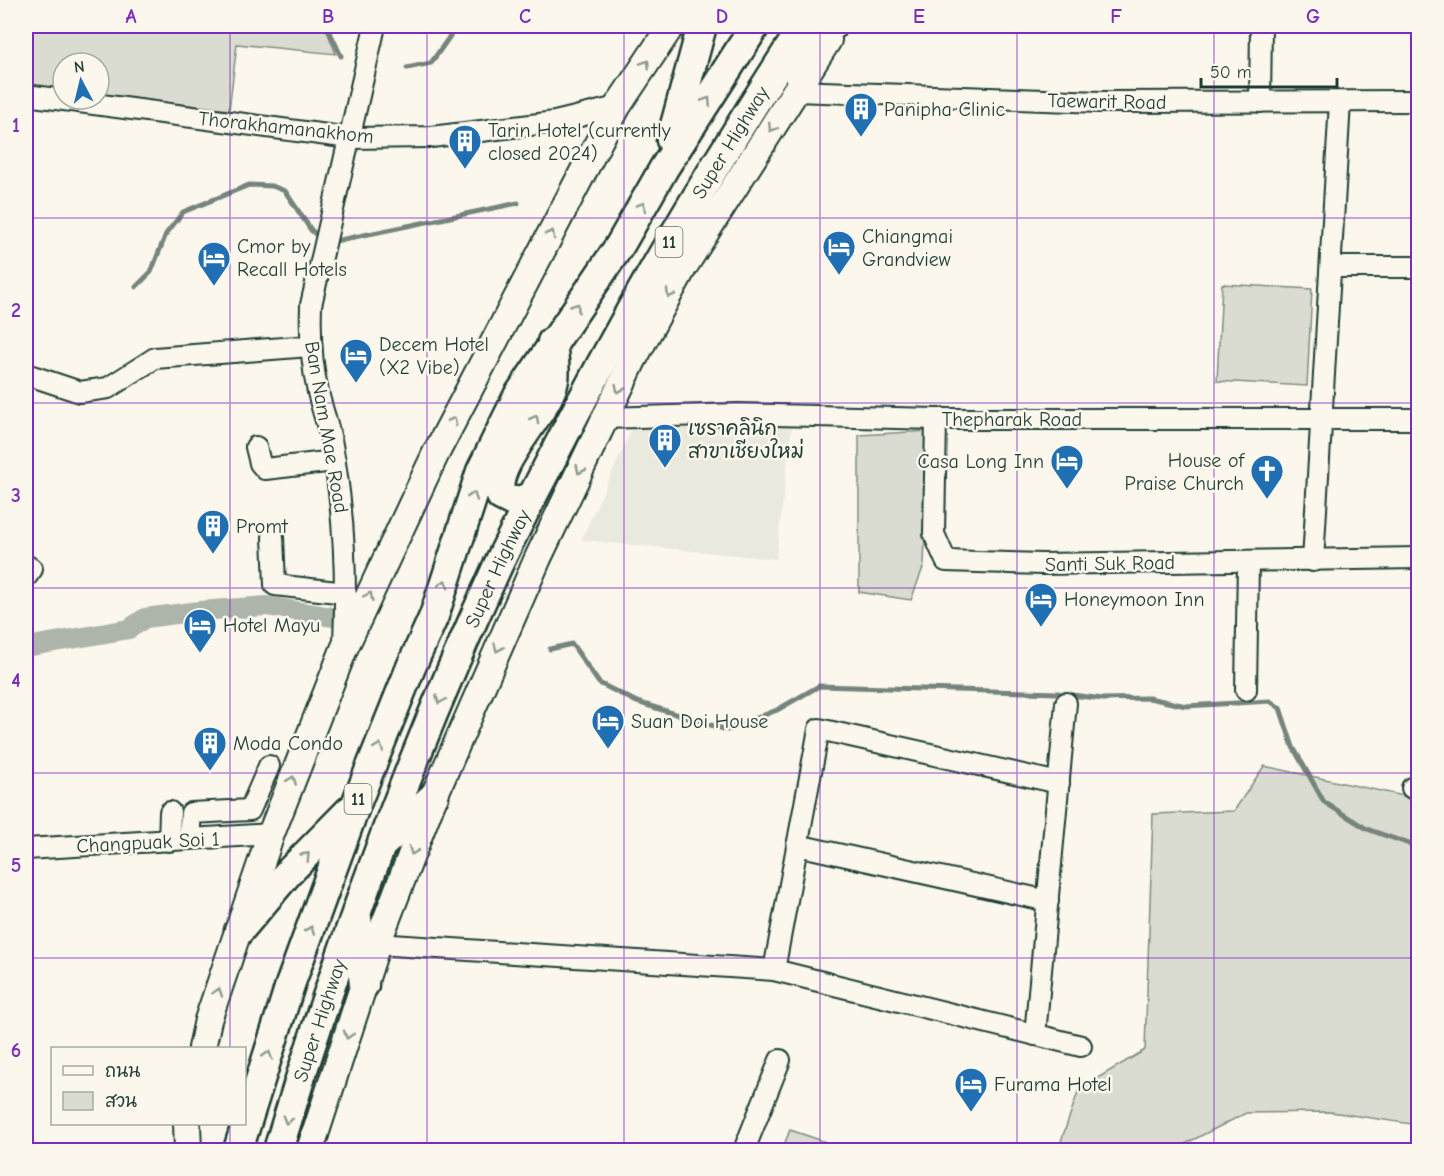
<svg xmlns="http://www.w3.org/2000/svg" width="1444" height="1176" font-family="'Comic Neue','Playpen Sans Thai',sans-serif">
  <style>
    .built { fill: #eae9de }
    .green { fill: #dbdcd1; stroke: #7d8c82; stroke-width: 1.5 }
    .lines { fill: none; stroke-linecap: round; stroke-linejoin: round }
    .stream { stroke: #74847b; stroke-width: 5 }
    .canal { stroke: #adb4aa; stroke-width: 20 }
    .minor-casing { stroke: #1f3d34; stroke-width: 24 }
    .major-casing { stroke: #1f3d34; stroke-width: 30 }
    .highway-casing { stroke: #1f3d34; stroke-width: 33 }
    .minor { stroke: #fbf7ec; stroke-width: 20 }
    .major { stroke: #fbf7ec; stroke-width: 26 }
    .highway { stroke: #fbf7ec; stroke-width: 28 }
    .oneway { stroke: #8d9a90 }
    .grid { fill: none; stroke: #7b2cbf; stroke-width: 1.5; stroke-opacity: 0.55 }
    .labels { text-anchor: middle; stroke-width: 5; stroke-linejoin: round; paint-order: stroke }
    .shield { fill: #fbf7ec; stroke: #61756b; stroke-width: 1.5 }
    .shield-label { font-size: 18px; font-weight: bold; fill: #1f3d34 }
    .street-label { font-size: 20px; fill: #1f3d34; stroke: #fbf7ec }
    .poi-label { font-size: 20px; fill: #1f3d34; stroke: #fbf7ec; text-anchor: start }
    .neatline { fill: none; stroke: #7b2cbf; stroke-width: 2 }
    .grid-label { font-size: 20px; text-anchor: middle; font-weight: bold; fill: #7b2cbf }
  </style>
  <rect width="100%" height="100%" fill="#fbf7ec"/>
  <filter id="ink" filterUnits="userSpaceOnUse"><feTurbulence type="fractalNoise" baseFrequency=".0167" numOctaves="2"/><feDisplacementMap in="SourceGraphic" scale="12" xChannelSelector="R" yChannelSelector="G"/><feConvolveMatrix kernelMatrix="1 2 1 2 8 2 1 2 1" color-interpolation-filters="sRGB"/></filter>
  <g filter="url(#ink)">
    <path class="built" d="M792 424 776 559 581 540 632 429Z"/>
    <g class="green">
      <path d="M26 26H325L336 54 237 44 229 110 99 94V63H63V90L26 85Z"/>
      <path d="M1222 284 1312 289 1307 386 1217 381Z"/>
      <path d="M929 431 924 565 911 600 859 592V435Z"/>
      <path d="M1264 766 1418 799V1125L1331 1112 1246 1113 1173 1150H1058L1079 1089 1145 1050 1153 814 1234 811Z"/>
      <path d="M790 1130 850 1150H782Z"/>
    </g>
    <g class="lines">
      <g class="stream">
        <path d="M327 26 341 56"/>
        <path d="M407 68 431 63 450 36 453 26"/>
        <path d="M335 241 518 203"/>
        <path d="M136 287 151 272 166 234 183 212 249 185 272 186 285 191 311 230 319 237"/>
        <path d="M550 649 572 644 599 683 637 702 727 730 777 710 819 686 1057 693 1103 699 1149 698 1186 706 1270 701 1280 708 1293 747 1324 802 1367 829 1415 846 1418 852"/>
      </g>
      <path class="canal" d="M26 647 129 629 145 618 200 611 266 606 332 617"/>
      <g class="minor-casing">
        <g id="minor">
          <path d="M795 91 1101 102 1418 101"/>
          <path d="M26 95 350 138 431 137 555 122 617 107"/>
          <path d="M1260 102 1261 26"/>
          <path d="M1331 267H1418"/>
          <path d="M26 374 80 392 108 388 155 358 310 346"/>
          <path d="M605 418 738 414 936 419H1418"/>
          <path d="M936 419 934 534 946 561 1042 564 1418 558"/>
          <path d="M256 447 260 463 265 469 335 461"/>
          <path d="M273 537 275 585 346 593"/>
          <path d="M1313 561 1340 102"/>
          <path d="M26 565 32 569 26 577"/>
          <path d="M344 642C347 575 344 511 332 445 329 427 322 410 318 392 311 363 310 335 311 305L375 26"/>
          <path d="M1246 690 1248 562"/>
          <path d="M1412 788H1418"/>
          <path d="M189 839 191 813 250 810 269 766"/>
          <path d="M169 841 170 812"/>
          <path d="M797 845 1048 901"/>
          <path d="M26 849 271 834"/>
          <path d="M377 944 774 970 1081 1046"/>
          <path d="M774 970 819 729 1059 783"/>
          <path d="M1035 1035 1066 703"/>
          <path d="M744 1150 780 1060"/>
        </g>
      </g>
      <g class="major-casing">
        <g id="major">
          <path d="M202 1048 208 1020 271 834 344 649 436 453 617 107 671 26"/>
          <path d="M187 1124 188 1150"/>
          <path d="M310 1150 377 944 434 796 538 558 633 360 683 268 828 40"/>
        </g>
      </g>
      <g class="highway-casing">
        <g id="highway">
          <path d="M792 67 832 26"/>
          <path d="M671 140 702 26"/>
          <path d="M532 497 513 502 501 496C489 465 548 414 554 380 556 368 553 354 552 342"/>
          <path d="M385 842 434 796"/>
          <path d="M357 918 364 985"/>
          <path d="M239 931 288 873 349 811"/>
          <path d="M238 1150 290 985 356 804 411 667 434 616 481 471 518 396 620 245 664 168 755 26"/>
          <path id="s1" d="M278 1150C338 951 411 754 498 565 513 533 530 501 546 470 623 317 710 169 804 26"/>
        </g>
      </g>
      <use href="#minor" class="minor"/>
      <use href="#major" class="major"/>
      <use href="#highway" class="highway"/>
    </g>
    <defs><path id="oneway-chevron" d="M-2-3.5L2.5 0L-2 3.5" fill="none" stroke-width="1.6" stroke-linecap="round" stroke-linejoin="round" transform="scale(1.5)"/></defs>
    <g class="oneway">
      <use href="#oneway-chevron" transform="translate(646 64) rotate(-57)"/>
      <use href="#oneway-chevron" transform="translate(707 101) rotate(-57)"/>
      <use href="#oneway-chevron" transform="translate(772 128) rotate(122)"/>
      <use href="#oneway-chevron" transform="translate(642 206) rotate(-60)"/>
      <use href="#oneway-chevron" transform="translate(551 234) rotate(-62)"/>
      <use href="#oneway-chevron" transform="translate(670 294) rotate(119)"/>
      <use href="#oneway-chevron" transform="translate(576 307) rotate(-55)"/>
      <use href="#oneway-chevron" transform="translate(619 389) rotate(116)"/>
      <use href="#oneway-chevron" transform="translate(535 419) rotate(-61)"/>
      <use href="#oneway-chevron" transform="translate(453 421) rotate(-62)"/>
      <use href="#oneway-chevron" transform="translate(580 470) rotate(116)"/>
      <use href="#oneway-chevron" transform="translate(473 496) rotate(-71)"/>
      <use href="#oneway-chevron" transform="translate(444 584) rotate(-74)"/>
      <use href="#oneway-chevron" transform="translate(369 596) rotate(-65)"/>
      <use href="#oneway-chevron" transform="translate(498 648) rotate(114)"/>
      <use href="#oneway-chevron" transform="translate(440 700) rotate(113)"/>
      <use href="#oneway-chevron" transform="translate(379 747) rotate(-69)"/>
      <use href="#oneway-chevron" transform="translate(292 780) rotate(-69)"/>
      <use href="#oneway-chevron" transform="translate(413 851) rotate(111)"/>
      <use href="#oneway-chevron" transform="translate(306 856) rotate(-46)"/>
      <use href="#oneway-chevron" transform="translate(310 930) rotate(-70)"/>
      <use href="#oneway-chevron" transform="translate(218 992) rotate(-71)"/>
      <use href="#oneway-chevron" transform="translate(348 1035) rotate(108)"/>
      <use href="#oneway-chevron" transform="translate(268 1055) rotate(-73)"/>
      <use href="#oneway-chevron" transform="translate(287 1120) rotate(107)"/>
    </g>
  </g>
  <path class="grid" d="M230 26V1048M427 26V1150M624 26V1150M820 26V1150M1017 26V1150M1214 26V1150M26 218H1418M26 403H1418M26 588H1418M26 773H1418M26 958H1418M230 1124V1150"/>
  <defs>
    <g id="building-pin" transform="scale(1.725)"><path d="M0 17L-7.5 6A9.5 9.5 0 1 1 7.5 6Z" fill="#1f6fb2" stroke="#fbf7ec"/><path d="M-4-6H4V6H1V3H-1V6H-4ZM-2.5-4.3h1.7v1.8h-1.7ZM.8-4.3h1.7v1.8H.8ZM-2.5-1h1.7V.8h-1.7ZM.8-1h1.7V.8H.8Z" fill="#fff"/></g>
    <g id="hotel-pin" transform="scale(1.725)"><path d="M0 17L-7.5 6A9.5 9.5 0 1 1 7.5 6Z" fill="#1f6fb2" stroke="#fbf7ec"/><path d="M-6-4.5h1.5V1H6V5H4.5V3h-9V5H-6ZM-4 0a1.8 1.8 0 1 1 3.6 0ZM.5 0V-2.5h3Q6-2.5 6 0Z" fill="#fff"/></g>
    <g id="church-pin" transform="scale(1.725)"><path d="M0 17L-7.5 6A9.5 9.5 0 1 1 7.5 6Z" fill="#1f6fb2" stroke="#fbf7ec"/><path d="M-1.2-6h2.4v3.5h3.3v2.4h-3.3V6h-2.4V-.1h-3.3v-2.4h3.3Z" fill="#fff"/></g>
  </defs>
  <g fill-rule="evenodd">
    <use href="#building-pin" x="861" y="109"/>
    <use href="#building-pin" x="465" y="141"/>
    <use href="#hotel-pin" x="839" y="247"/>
    <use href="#hotel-pin" x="214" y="258"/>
    <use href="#hotel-pin" x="356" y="355"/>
    <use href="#building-pin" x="665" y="440"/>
    <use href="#hotel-pin" x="1067" y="461"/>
    <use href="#church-pin" x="1267" y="471"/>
    <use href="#building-pin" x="213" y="526"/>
    <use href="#hotel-pin" x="1041" y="599"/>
    <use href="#hotel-pin" x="200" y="625"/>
    <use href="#hotel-pin" x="608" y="721"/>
    <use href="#building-pin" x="210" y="743"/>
    <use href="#hotel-pin" x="971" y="1084"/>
  </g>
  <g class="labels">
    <g class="shield">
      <rect x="655.5" y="227" width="27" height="30" rx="4.5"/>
      <rect x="344.5" y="784" width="27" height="30" rx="4.5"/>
    </g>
    <g class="shield-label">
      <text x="669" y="248">11</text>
      <text x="358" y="805">11</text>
    </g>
    <g class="street-label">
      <text transform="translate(1107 101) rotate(1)" y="7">Taewarit Road</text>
      <text transform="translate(286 127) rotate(6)" y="7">Thorakhamanakhom</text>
      <text dy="7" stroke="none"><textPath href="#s1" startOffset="1108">Super Highway</textPath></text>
      <text x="1012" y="426">Thepharak Road</text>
      <text transform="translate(327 427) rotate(80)" y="7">Ban Nam Mae Road</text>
      <text transform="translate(1110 563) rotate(-1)" y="7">Santi Suk Road</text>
      <text dy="7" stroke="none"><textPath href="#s1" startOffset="622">Super Highway</textPath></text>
      <text transform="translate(148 842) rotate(-3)" y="7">Changpuak Soi 1</text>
      <text dy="7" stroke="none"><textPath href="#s1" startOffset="136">Super Highway</textPath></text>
    </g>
    <g class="poi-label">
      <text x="884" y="116">Panipha Clinic</text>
      <text x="488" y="137">Tarin Hotel (currently<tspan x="488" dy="23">closed 2024)</tspan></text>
      <text x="862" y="243">Chiangmai<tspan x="862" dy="23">Grandview</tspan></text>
      <text x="237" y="253">Cmor by<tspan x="237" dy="23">Recall Hotels</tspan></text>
      <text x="379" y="351">Decem Hotel<tspan x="379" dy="23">(X2 Vibe)</tspan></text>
      <text x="688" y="435">เซราคลินิก<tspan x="688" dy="23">สาขาเชียงใหม่</tspan></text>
      <text x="1244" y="467" text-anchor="end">House of<tspan x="1244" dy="23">Praise Church</tspan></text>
      <text x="1044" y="468" text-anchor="end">Casa Long Inn</text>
      <text x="236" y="533">Promt</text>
      <text x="1064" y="606">Honeymoon Inn</text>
      <text x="223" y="632">Hotel Mayu</text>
      <text x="631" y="728">Suan Doi House</text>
      <text x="233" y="750">Moda Condo</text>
      <text x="994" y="1091">Furama Hotel</text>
    </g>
  </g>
  <rect width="1444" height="1176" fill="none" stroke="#fbf7ec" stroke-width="66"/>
  <rect x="51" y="1047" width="195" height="78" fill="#fbf7ec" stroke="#a3ada2" stroke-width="1.5"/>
  <rect x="63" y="1066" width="30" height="9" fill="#fbf7ec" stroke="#a3ada2" stroke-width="1.5"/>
  <text x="105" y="1077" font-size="18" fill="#1f3d34">ถนน</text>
  <rect x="63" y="1092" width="30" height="18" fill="#dbdcd1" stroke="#a3ada2" stroke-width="1.5"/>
  <text x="105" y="1107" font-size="18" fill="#1f3d34">สวน</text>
  <g transform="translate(81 81) rotate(353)"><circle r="28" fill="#fbf7ec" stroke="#a3ada2" stroke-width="1.5"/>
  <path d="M0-4.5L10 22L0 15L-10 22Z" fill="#1f6fb2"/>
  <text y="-9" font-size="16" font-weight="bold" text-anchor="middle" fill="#1f3d34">N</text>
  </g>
  <path d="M1201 78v9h136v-9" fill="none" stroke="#1f3d34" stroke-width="3"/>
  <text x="1210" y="78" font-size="18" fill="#1f3d34" stroke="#fbf7ec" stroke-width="4.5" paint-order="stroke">50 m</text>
  <rect x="33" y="33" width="1378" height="1110" class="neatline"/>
  <g class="grid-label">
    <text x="131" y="23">A</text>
    <text x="328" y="23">B</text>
    <text x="525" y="23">C</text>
    <text x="722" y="23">D</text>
    <text x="919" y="23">E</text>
    <text x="1116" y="23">F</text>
    <text x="1313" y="23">G</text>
    <text x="16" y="132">1</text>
    <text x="16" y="317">2</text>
    <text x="16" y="502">3</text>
    <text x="16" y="687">4</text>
    <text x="16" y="872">5</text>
    <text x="16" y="1057">6</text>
  </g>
</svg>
